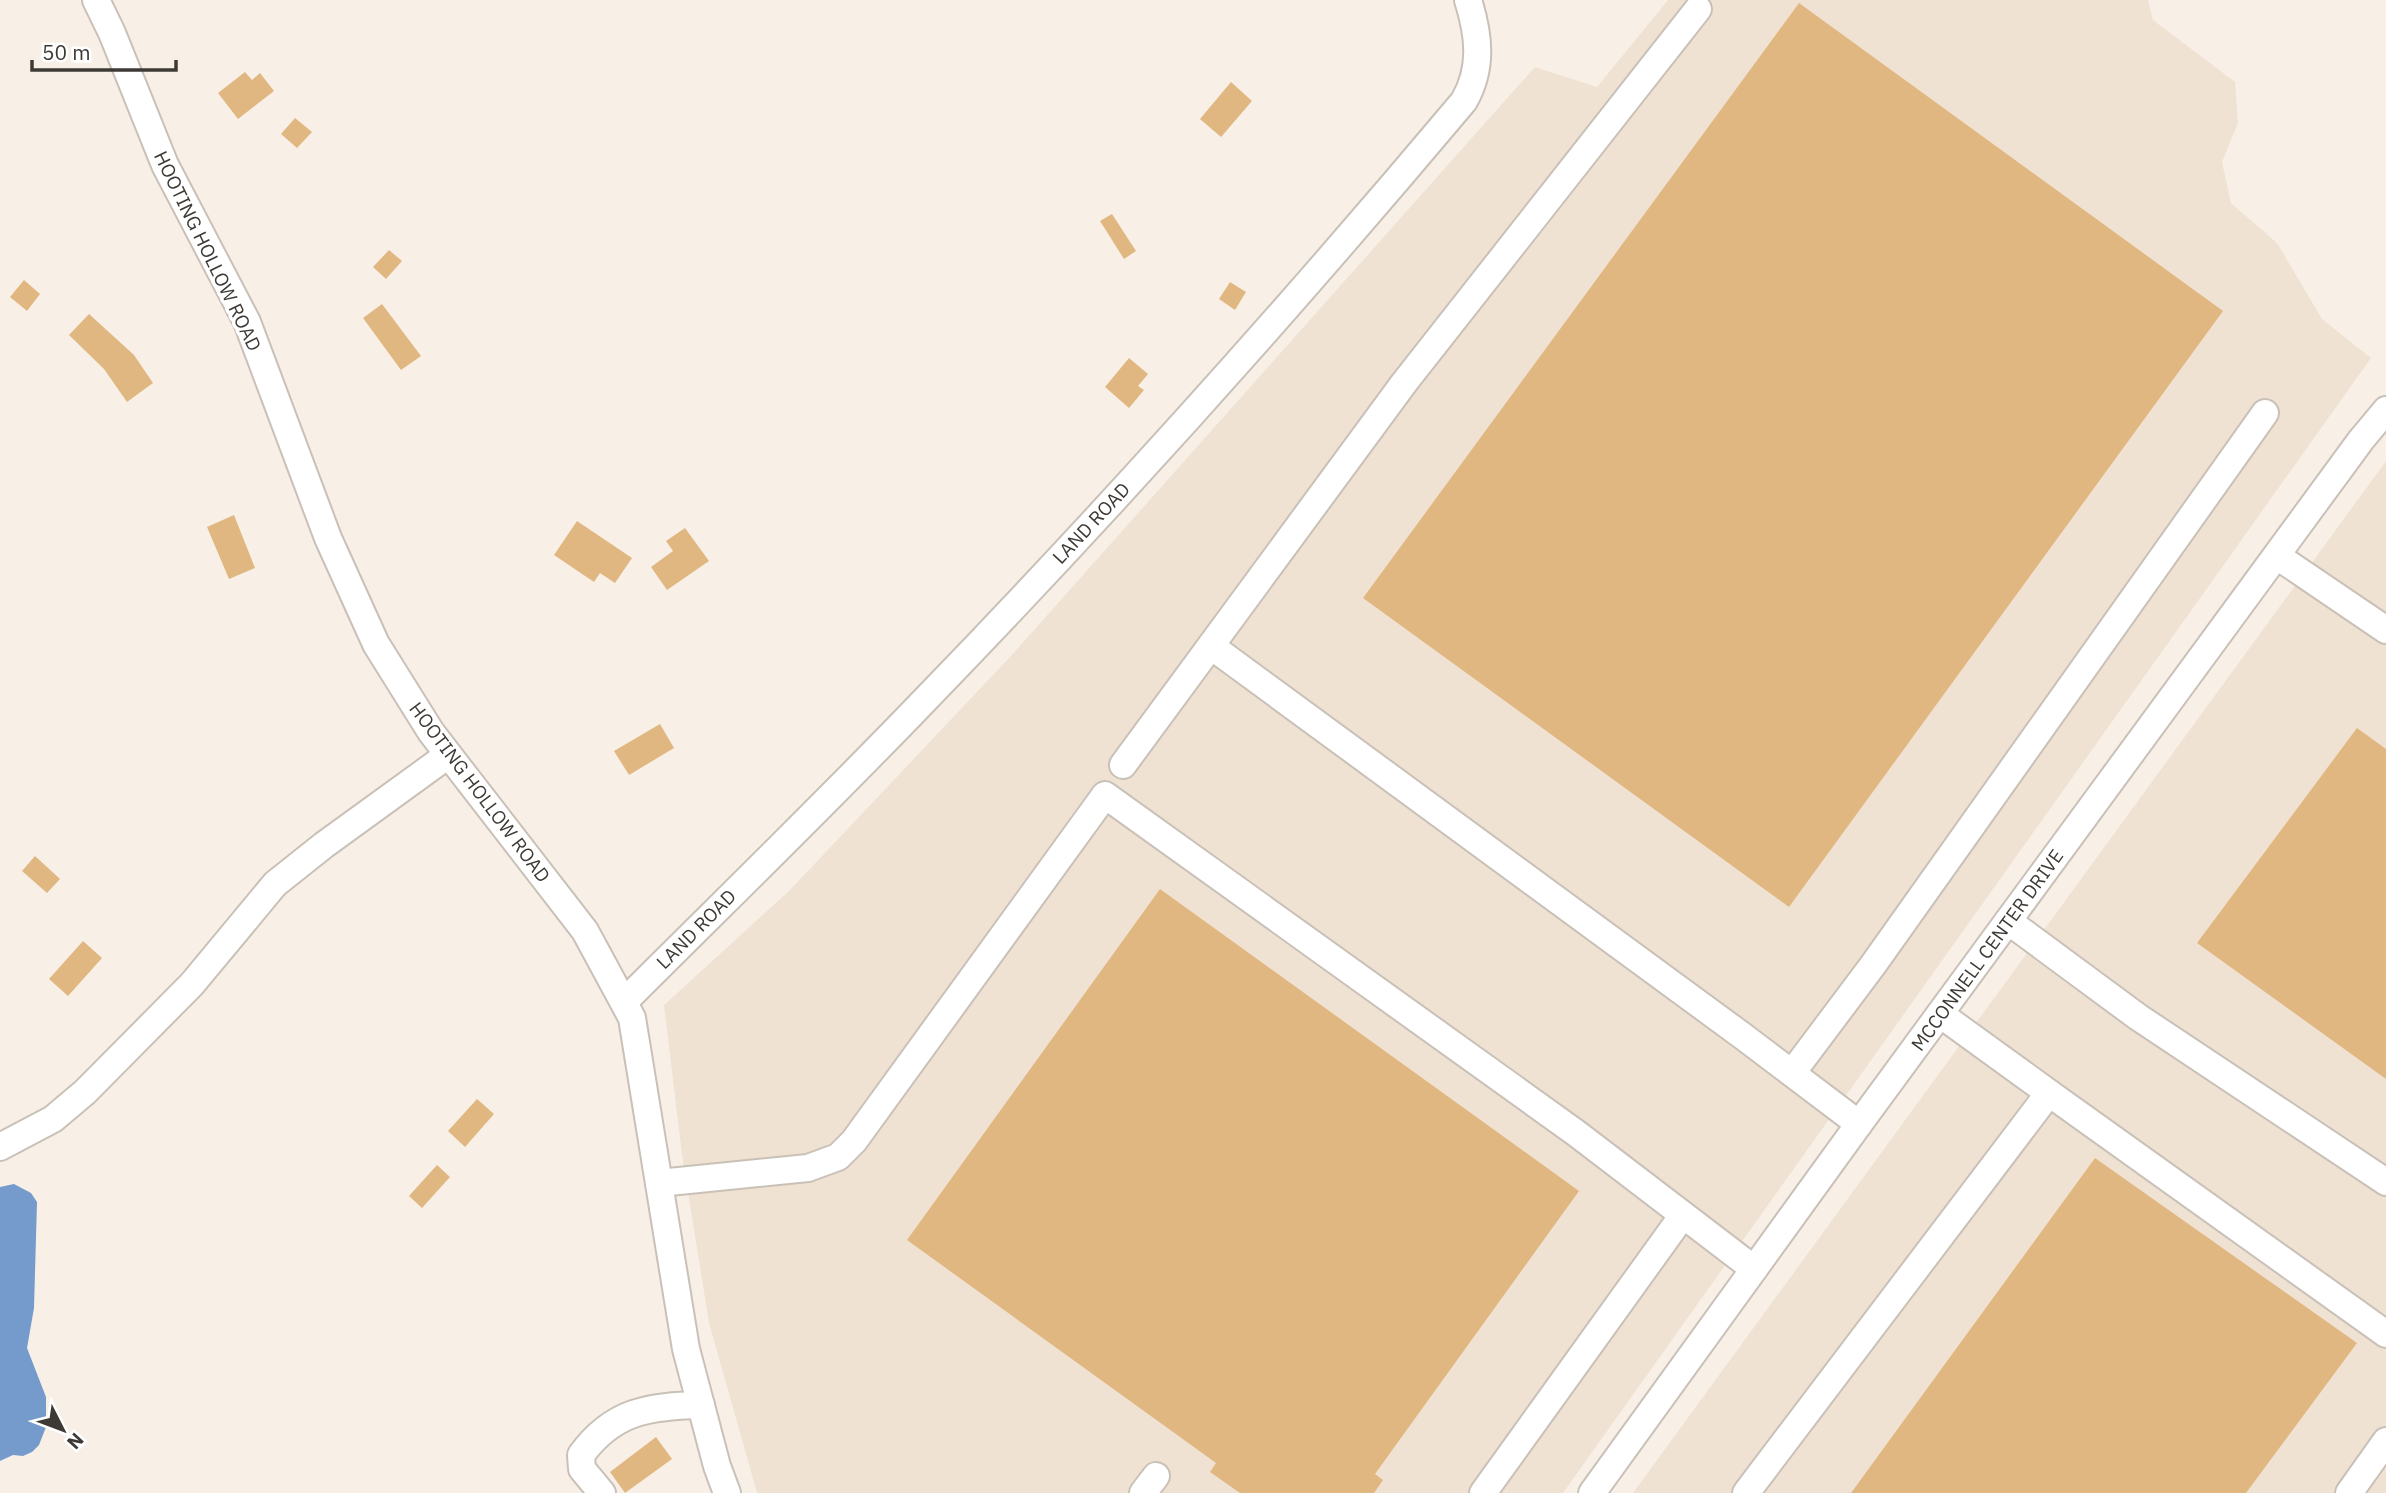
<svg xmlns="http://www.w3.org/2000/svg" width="2386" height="1493" font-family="'IBM Plex Sans',sans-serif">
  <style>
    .built { fill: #f0e2d2 }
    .water { fill: #759acc }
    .building { fill: #e1b781 }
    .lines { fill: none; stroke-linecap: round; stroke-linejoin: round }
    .minor-casing { stroke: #c9c1b8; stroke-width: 30 }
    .minor { stroke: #fff; stroke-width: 26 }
    .labels { text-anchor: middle; stroke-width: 7; stroke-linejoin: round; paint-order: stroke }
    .street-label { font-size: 19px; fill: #3d3a36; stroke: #fff }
  </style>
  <rect width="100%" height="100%" fill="#f8f0e6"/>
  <g class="built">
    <path d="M1668 0H2148L2153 20 2235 82 2238 123 2222 162 2231 203 2277 243 2322 319 2371 358 1563 1493H757L709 1323 682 1155 664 1005 789 891 1009 658 1535 67 1597 87Z"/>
    <path d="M2386 461V1493H1633Z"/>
  </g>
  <path class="water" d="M14 1184 31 1193 37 1202 34 1308 27 1348 46 1397V1427L39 1445 32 1452 23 1456 13 1455 0 1461V1187Z"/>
  <g class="building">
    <path d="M1799 3 2223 311 1789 907 1363 598Z"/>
    <path d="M245 72 252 80 260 73 274 91 238 119 218 93Z"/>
    <path d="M1231 82 1252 101 1221 137 1200 119Z"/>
    <path d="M295 118 312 132 297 148 281 134Z"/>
    <path d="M1112 214 1136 251 1124 259 1100 221Z"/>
    <path d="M389 250 402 261 386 279 373 267Z"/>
    <path d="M24 280 40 294 27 311 10 297Z"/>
    <path d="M1230 282 1246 292 1235 310 1219 299Z"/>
    <path d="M382 304 421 356 401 370 363 318Z"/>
    <path d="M89 314 134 355 153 383 127 402 104 369 69 335Z"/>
    <path d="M1129 358 1148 374 1138 386 1144 390 1129 408 1105 387Z"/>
    <path d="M234 515 255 568 229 579 207 527Z"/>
    <path d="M577 521 632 558 615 583 600 573 594 582 554 555Z"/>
    <path d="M685 528 709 561 667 590 651 567 673 551 666 541Z"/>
    <path d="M660 724 674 748 629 775 614 751Z"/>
    <path d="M2357 728 2386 749V1079L2197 943Z"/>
    <path d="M35 856 60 879 47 893 22 871Z"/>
    <path d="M1160 889 1579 1191 1375 1474 1383 1480 1374 1493H1240L1210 1472 1216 1463 907 1240Z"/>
    <path d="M83 941 102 958 68 996 49 979Z"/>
    <path d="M477 1099 494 1114 465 1147 448 1131Z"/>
    <path d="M2095 1158 2357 1343 2246 1493H1851Z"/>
    <path d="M437 1165 450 1177 422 1208 409 1196Z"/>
    <path d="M656 1437 672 1459 625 1493 610 1472Z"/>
  </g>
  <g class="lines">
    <g class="minor-casing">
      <g id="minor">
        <path d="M96 0 112 33 165 165 247 322 328 538 376 644 431 732 585 931 632 1018 686 1349 717 1466 727 1493"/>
        <path d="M2277 556 2386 630"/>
        <path d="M1211 646 1744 1037 1859 1124"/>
        <path d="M1123 765 1404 383 1698 9"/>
        <path d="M2008 921 2138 1017 2386 1182"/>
        <path d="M625 1001C724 902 825 804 922 703 1110 509 1290 308 1464 101 1483 68 1479 35 1468 0"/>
        <path d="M1792 1073 1873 965 2265 413"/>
        <path d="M2049 1093 2386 1334"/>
        <path d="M0 1147 53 1119 85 1092 192 984 275 884 324 845 448 755"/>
        <path d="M659 1183 808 1168 838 1157 854 1141 1105 795 1576 1133 1754 1269"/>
        <path d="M602 1493 582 1469 581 1455C613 1411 649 1406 701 1405"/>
        <path d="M1143 1493 1156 1476"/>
        <path d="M1483 1493 1683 1215"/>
        <path d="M1592 1493 1859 1124 2361 440 2386 410"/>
        <path d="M1746 1493 2049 1093 1940 1014"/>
        <path d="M2349 1493 2386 1441"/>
      </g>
    </g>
    <use href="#minor" class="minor"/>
  </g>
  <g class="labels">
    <g class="street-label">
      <text transform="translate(208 251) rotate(64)" y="7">HOOTING HOLLOW ROAD</text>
      <text transform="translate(1091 523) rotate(-47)" y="7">LAND ROAD</text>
      <text transform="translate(480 792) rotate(53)" y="7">HOOTING HOLLOW ROAD</text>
      <text transform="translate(696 929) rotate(-45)" y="7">LAND ROAD</text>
      <text transform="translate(1987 950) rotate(-54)" y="7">MCCONNELL CENTER DRIVE</text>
    </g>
  </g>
  <g transform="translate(63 1430) rotate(132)" stroke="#ffffff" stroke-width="5" paint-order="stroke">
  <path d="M0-5L12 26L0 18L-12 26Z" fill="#3d3a36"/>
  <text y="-10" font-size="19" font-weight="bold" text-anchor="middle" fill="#3d3a36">N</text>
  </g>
  <path d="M32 60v10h144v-10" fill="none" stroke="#3d3a36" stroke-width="3.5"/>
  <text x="42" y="60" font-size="21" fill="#3d3a36" stroke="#ffffff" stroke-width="5" paint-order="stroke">50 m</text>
</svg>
